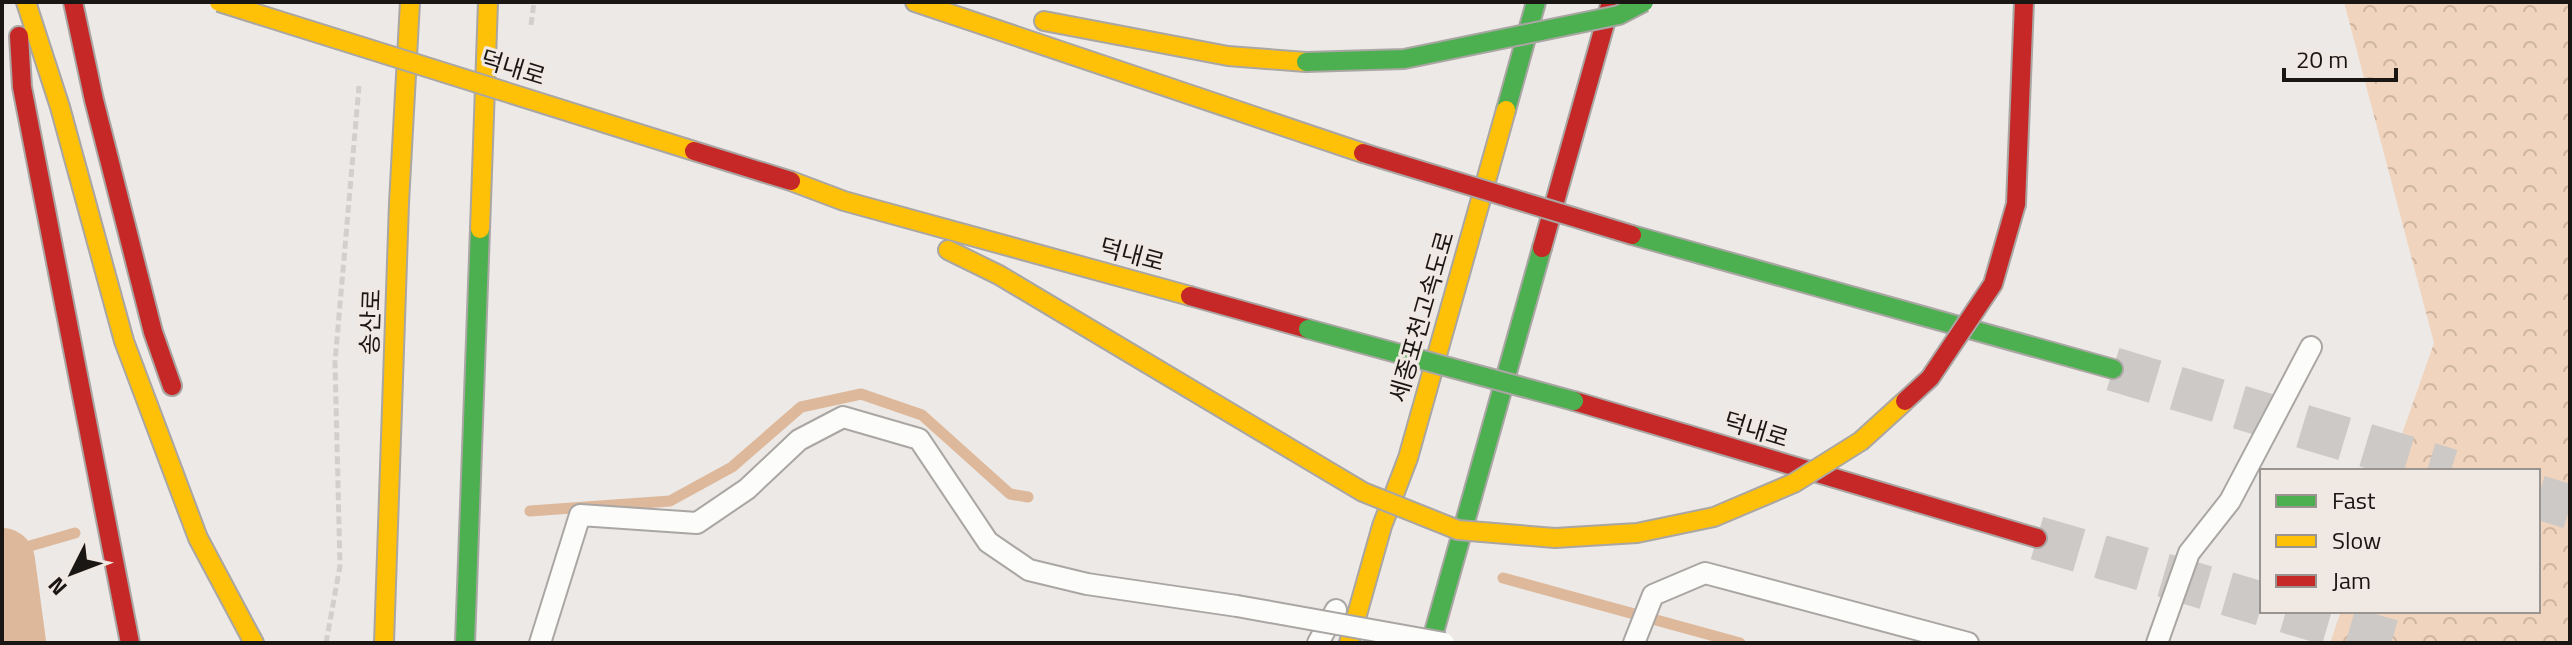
<svg xmlns="http://www.w3.org/2000/svg" width="2572" height="645" font-family="'Titillium Web','Noto Sans KR',sans-serif">
  <style>
    .forest { fill: url(#forest-crowns) }
    .lines { fill: none; stroke-linecap: round; stroke-linejoin: round }
    .stream { stroke: #ddb89b; stroke-width: 11 }
    .river { stroke: #ddb89b; stroke-width: 66 }
    .highway-tunnel { stroke: #ccc9c6; stroke-width: 44; stroke-dasharray: 44 22; stroke-linecap: butt }
    .lane-casing { stroke: #a9a6a3; stroke-width: 24 }
    .fast-casing { stroke: #a9a6a3; stroke-width: 22 }
    .slow-casing { stroke: #a9a6a3; stroke-width: 22 }
    .jam-casing { stroke: #a9a6a3; stroke-width: 22 }
    .path { stroke: #d2d0cf; stroke-width: 5; stroke-dasharray: 8 4; stroke-linecap: butt }
    .lane { stroke: #fcfcfb; stroke-width: 20 }
    .fast { stroke: #4caf50; stroke-width: 18 }
    .slow { stroke: #ffc107; stroke-width: 18 }
    .jam { stroke: #c62828; stroke-width: 18 }
    .lane-bridge-casing { stroke: #a9a6a3; stroke-width: 24; stroke-linecap: butt }
    .fast-bridge-casing { stroke: #a9a6a3; stroke-width: 22; stroke-linecap: butt }
    .slow-bridge-casing { stroke: #a9a6a3; stroke-width: 22; stroke-linecap: butt }
    .jam-bridge-casing { stroke: #a9a6a3; stroke-width: 22; stroke-linecap: butt }
    .lane-bridge { stroke: #fcfcfb; stroke-width: 20 }
    .fast-bridge { stroke: #4caf50; stroke-width: 18 }
    .slow-bridge { stroke: #ffc107; stroke-width: 18 }
    .jam-bridge { stroke: #c62828; stroke-width: 18 }
    .labels { text-anchor: middle; stroke-width: 6; stroke-linejoin: round; paint-order: stroke }
    .street-label { font-size: 24px; fill: #191614; stroke: #f0e8e2 }
  </style>
  <defs>
    <pattern id="forest-crowns" width="20" height="18" patternUnits="userSpaceOnUse" patternTransform="scale(2)"><rect width="20" height="18" fill="#f0d4bd"/><path d="M2 6a3 3 0 1 1 6 0M12 15a3 3 0 1 1 6 0" fill="none" stroke="#cdb5a2"/></pattern>
  </defs>
  <rect width="100%" height="100%" fill="#ece9e6"/>
  <path class="forest" d="M2344 2H2570V643H2330L2341 611H2538V471H2389L2434 343Z"/>
  <g class="lines">
    <g class="stream">
      <path d="M530 511 670 501 732 467 801 407 861 394 922 415 1010 494 1028 497"/>
      <path d="M2 554 75 533"/>
      <path d="M1503 578 1740 643"/>
    </g>
    <path class="river" d="M2 561 13 643"/>
    <g class="highway-tunnel">
      <path d="M2113 369 2451 471"/>
      <path d="M2538 497 2570 507"/>
      <path d="M2037 538 2262 604"/>
      <path d="M2286 611 2396 643"/>
    </g>
    <g class="lane-casing">
      <g id="lane">
        <path d="M540 643 580 515 697 523 747 489 799 440 843 417 919 439 988 542 1029 570 1087 584 1237 606"/>
        <path d="M1318 643 1336 610"/>
        <path d="M1634 643 1653 595 1705 573 1968 643"/>
        <path d="M2157 643 2189 553 2230 501 2311 347"/>
      </g>
    </g>
    <g class="fast-casing">
      <g id="fast">
        <path d="M1506 110 1536 2"/>
        <path d="M1632 235 2113 369"/>
        <path d="M465 643 480 229"/>
        <path d="M1431 643 1542 248"/>
      </g>
    </g>
    <g class="slow-casing">
      <g id="slow">
        <path d="M26 2 60 107 124 341 198 538 254 643"/>
        <path d="M915 2 1363 153"/>
        <path d="M1044 21 1228 56 1306 62"/>
        <path d="M791 181 844 201 1190 296"/>
        <path d="M480 229 488 2"/>
        <path d="M948 250 999 275 1279 442"/>
        <path d="M384 643 399 203 410 2"/>
        <path d="M1349 643 1382 526 1408 458 1506 110"/>
      </g>
    </g>
    <g class="jam-casing">
      <g id="jam">
        <path d="M73 2 94 100 153 332 172 386"/>
        <path d="M19 36 22 87 130 643"/>
        <path d="M2016 204 2024 2"/>
        <path d="M1542 248 1611 2"/>
        <path d="M1190 296 1308 329"/>
        <path d="M1574 401 2037 538"/>
      </g>
    </g>
    <g class="path">
      <path d="M531 25 534 2"/>
      <path d="M326 643 340 566 335 362 359 86"/>
    </g>
    <use href="#lane" class="lane"/>
    <use href="#fast" class="fast"/>
    <use href="#slow" class="slow"/>
    <use href="#jam" class="jam"/>
    <g class="lane-bridge-casing">
      <path id="lane-bridge" d="M1237 606 1444 643"/>
    </g>
    <g class="fast-bridge-casing">
      <g id="fast-bridge">
        <path d="M1306 62 1404 59 1619 15 1644 2"/>
        <path d="M1308 329 1574 401"/>
      </g>
    </g>
    <g class="slow-bridge-casing">
      <g id="slow-bridge">
        <path d="M219 2 694 151"/>
        <path d="M1279 442 1363 492 1458 530 1555 538 1637 533 1714 517 1794 483 1861 441 1905 401"/>
      </g>
    </g>
    <g class="jam-bridge-casing">
      <g id="jam-bridge">
        <path d="M694 151 791 181"/>
        <path d="M1363 153 1632 235"/>
        <path d="M1905 401 1930 378 1993 284 2016 204"/>
      </g>
    </g>
    <use href="#lane-bridge" class="lane-bridge"/>
    <use href="#fast-bridge" class="fast-bridge"/>
    <use href="#slow-bridge" class="slow-bridge"/>
    <use href="#jam-bridge" class="jam-bridge"/>
  </g>
  <g class="labels">
    <g class="street-label">
      <text transform="translate(513 68) rotate(17)" y="8">덕내로</text>
      <text transform="translate(1132 255) rotate(15)" y="8">덕내로</text>
      <text transform="translate(1422 317) rotate(-74)" y="8">세종포천고속도로</text>
      <text transform="translate(371 322) rotate(-88)" y="8">송산로</text>
      <text transform="translate(1756 430) rotate(17)" y="8">덕내로</text>
    </g>
  </g>
  <rect width="2572" height="645" fill="none" stroke="#191614" stroke-width="8"/>
  <rect x="2260" y="469" width="280" height="144" fill="#f0e8e2" stroke="#9a9490" stroke-width="2"/>
  <rect x="2276" y="495" width="40" height="12" fill="#4caf50" stroke="#9a9490" stroke-width="2"/>
  <text x="2332" y="509" font-size="24" fill="#191614">Fast</text>
  <rect x="2276" y="535" width="40" height="12" fill="#ffc107" stroke="#9a9490" stroke-width="2"/>
  <text x="2332" y="549" font-size="24" fill="#191614">Slow</text>
  <rect x="2276" y="575" width="40" height="12" fill="#c62828" stroke="#9a9490" stroke-width="2"/>
  <text x="2332" y="589" font-size="24" fill="#191614">Jam</text>
  <g transform="translate(72 573) rotate(228)" stroke="#f0e8e2" stroke-width="6" paint-order="stroke">
  <path d="M0-6L14 30L0 20L-14 30Z" fill="#191614"/>
  <text y="-12" font-size="22" font-weight="bold" text-anchor="middle" fill="#191614">N</text>
  </g>
  <path d="M2284 68v12h112v-12" fill="none" stroke="#191614" stroke-width="4"/>
  <text x="2296" y="68" font-size="24" fill="#191614" stroke="#f0e8e2" stroke-width="6" paint-order="stroke">20 m</text>
</svg>
